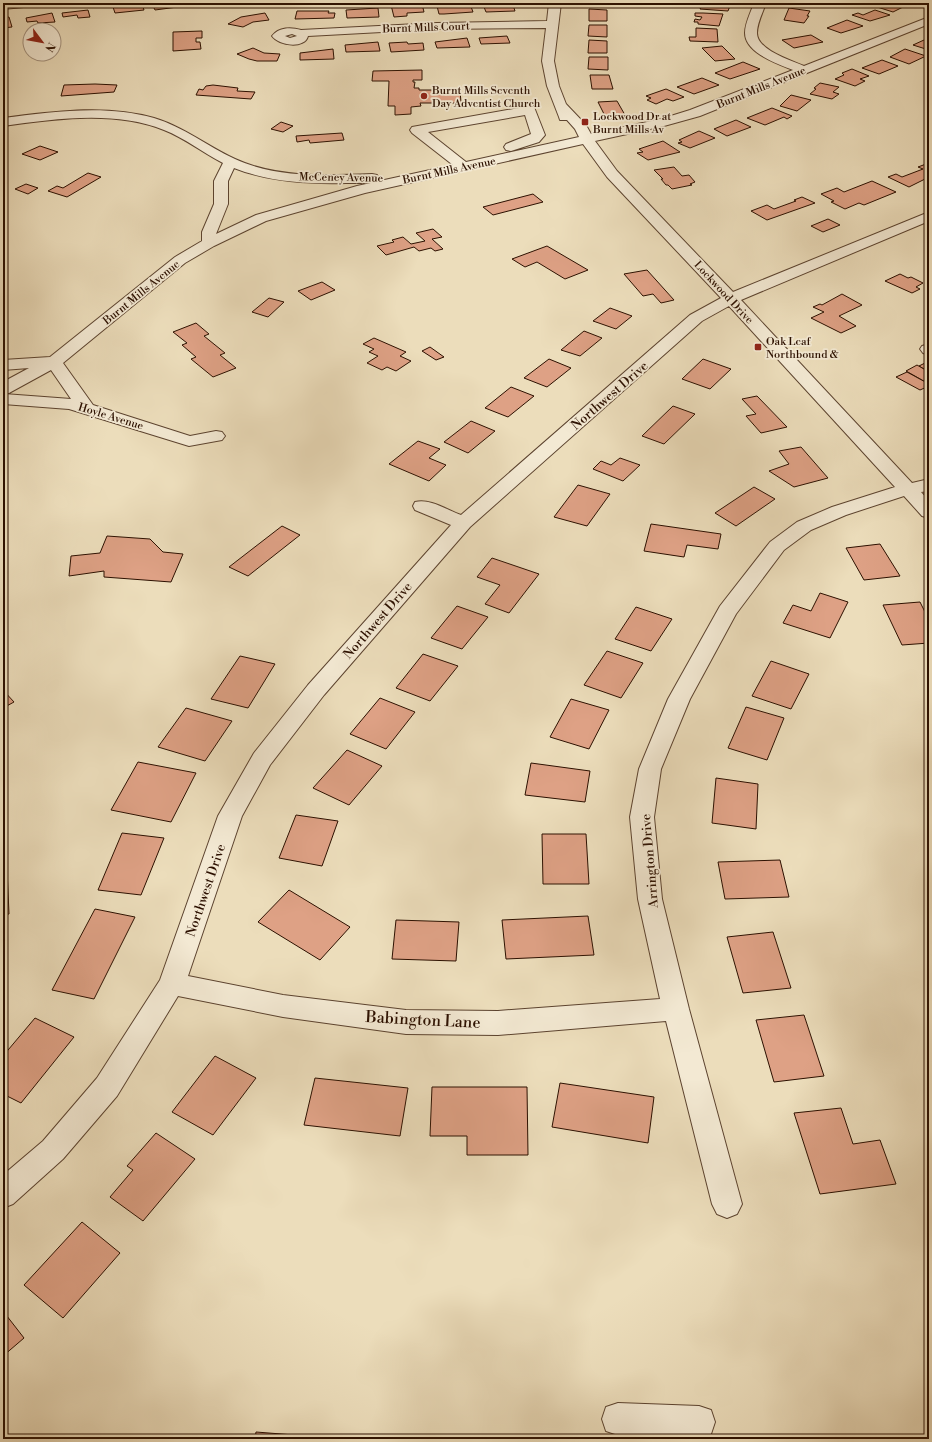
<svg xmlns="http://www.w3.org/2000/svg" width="932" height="1442" font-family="'Libre Bodoni',serif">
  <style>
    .building { fill: #dea185; stroke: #2c1000 }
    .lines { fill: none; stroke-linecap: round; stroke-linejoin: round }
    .minor-casing { stroke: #5c432f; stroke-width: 2 }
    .minor { fill: #f3e9d3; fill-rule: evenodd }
    .poi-dot { fill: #8f2418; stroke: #f3e9d3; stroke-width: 1.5 }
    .labels { text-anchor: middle; stroke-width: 3.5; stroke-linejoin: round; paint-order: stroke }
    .far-street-label { font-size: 11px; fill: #2c1000; stroke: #f3e9d3 }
    .far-poi-label { font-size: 11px; fill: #2c1000; stroke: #f3e9d3; text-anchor: start }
    .street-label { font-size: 13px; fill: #2c1000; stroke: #f3e9d3 }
    .near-street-label { font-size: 16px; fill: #2c1000; stroke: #f3e9d3 }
  </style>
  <rect width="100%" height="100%" fill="#ecddbb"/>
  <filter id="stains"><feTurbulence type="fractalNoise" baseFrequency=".005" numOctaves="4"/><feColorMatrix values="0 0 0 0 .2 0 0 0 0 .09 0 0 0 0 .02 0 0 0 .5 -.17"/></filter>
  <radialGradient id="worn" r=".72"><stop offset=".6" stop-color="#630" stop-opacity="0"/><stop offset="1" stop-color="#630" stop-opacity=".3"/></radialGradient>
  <g class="building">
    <path d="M183 3 185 6 155 10 152 4Z"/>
    <path d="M590 3H607V6H589Z"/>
    <path d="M709 3H731L728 11 700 9 701 7H707Z"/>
    <path d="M801 3H825L820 7Z"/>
    <path d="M881 3H901L907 5 893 12 874 6Z"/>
    <path d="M142 4 144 10 115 13 113 7Z"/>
    <path d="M422 4 424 12 407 13V16L394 17 391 5Z"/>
    <path d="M470 4 473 12 444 14H439L437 6Z"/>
    <path d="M513 5 515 11 486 12 484 7Z"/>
    <path d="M378 8 379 17 347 18 346 10Z"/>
    <path d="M789 8 810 11 807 16H809L804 23 784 20Z"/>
    <path d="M589 9 607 10V21H589Z"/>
    <path d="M88 10 90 17 78 18 77 15 63 17 62 13Z"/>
    <path d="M875 10 890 15 870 21 852 15 858 13 863 15Z"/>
    <path d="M297 11H329L328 13H335L334 18 295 19Z"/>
    <path d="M52 13 55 22 38 23 37 21 27 22 26 18Z"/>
    <path d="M265 13 269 20 253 22 243 27 228 24 241 17Z"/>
    <path d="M695 13H703L723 14 719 26 698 24V22H694L695 19 700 20 702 17 695 16Z"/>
    <path d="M9 17 12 27 3 28V18Z"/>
    <path d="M847 20 863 26 841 33 827 28Z"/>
    <path d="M589 25H607V37L588 36Z"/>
    <path d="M696 28 717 29 718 42 690 41 689 37H696Z"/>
    <path d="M202 31V38H196V42H200L201 49 173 51V32Z"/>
    <path d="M811 35 823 42 794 48 782 40Z"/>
    <path d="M507 36 510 43 481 44 479 38Z"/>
    <path d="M467 38 470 47 437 48 435 42Z"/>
    <path d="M589 40 607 41V53H588Z"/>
    <path d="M924 40H929V50L913 45Z"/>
    <path d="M378 42 380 51 346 52 345 45Z"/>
    <path d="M407 42 408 44 423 43 424 50 391 52 389 43Z"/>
    <path d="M722 46 735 59 715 61 702 48Z"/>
    <path d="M253 48 264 53 280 54 277 61H257L249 59 237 54Z"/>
    <path d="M333 49 334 59 300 60V53Z"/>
    <path d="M905 49 926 56 909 64 890 57Z"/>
    <path d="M589 57H608V70L588 69Z"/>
    <path d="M882 60 898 66 879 74 862 68Z"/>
    <path d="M743 62 760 69 730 79 715 73Z"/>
    <path d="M852 69 869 76 860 79 865 81 855 86 835 79 844 75 842 73Z"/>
    <path d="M422 70V80H413V82H415L414 88H419V90H460L461 103H420L421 106 411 107V114L395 115V106H388L389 81H372L373 71Z"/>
    <path d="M590 75H609L613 89H592Z"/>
    <path d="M702 78 719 85 694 94 677 87Z"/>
    <path d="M820 83 839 87 833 92 839 94 832 99 810 94 816 89 814 88Z"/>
    <path d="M95 84 117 85 114 92 61 96 64 85Z"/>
    <path d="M213 85 238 88 237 91 255 92 251 99 196 95 199 89 203 90 206 86Z"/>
    <path d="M666 89 684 97 673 101 667 99 656 104 647 100 651 98 646 96Z"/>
    <path d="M791 95 811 100 797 111 780 106Z"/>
    <path d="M617 101 625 115 605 116 598 102Z"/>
    <path d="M772 108 792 116 787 119 784 117 765 125 747 118Z"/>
    <path d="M736 120 751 127 727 136 714 129Z"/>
    <path d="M281 122 293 126 283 132 271 129Z"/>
    <path d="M699 131 715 138 690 148 678 143 682 142 679 140Z"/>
    <path d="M342 133 344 140 310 143 309 140 297 142 296 136Z"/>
    <path d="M663 141 680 152 648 160 637 153 643 152 639 149Z"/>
    <path d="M40 146 58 152 40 160 22 154Z"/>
    <path d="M926 164 929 166V177L909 187 888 177 896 174 902 177 923 169 918 167Z"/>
    <path d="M674 167 682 176 689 175 695 182 690 184 692 185 672 189 668 185H666L661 179H663L654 170Z"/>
    <path d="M88 173 101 177 67 197 48 191 57 186 63 188Z"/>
    <path d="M872 181 896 192 864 205 859 203 845 209 831 202 834 201 821 194 837 188 844 192Z"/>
    <path d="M26 184 38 188 28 194 15 189Z"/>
    <path d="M533 194 543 202 493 215 483 207Z"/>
    <path d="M802 197 815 203 767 220 751 211 767 205 774 209 796 201 794 200Z"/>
    <path d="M828 219 840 225 823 232 811 226Z"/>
    <path d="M433 229 442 237 432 239 443 249 435 251 431 248 419 251 414 247 386 255 377 246 394 242 392 240 403 237 411 244 425 241 416 233Z"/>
    <path d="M547 246 588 270 565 279 537 262 525 267 512 259Z"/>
    <path d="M647 270 674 300 661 303 653 294 643 296 624 274Z"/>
    <path d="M900 274 908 278 911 277 923 283 916 287 920 289 912 293 885 281Z"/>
    <path d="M322 282 335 290 311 300 298 291Z"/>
    <path d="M842 294 862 305 839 316 856 326 841 333 811 318 824 312 813 307 820 304 822 305Z"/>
    <path d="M269 298 284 302 268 317 252 312Z"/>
    <path d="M610 308 632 316 616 329 593 321Z"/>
    <path d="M196 323 209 334 204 336 225 353 220 355 236 368 213 377 191 359 196 357 182 345 187 343 173 332Z"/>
    <path d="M584 331 602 338 580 356 561 350Z"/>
    <path d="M374 338 406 352 400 356 411 361 396 371 387 367 382 370 367 363 378 356 369 352 374 349 363 344Z"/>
    <path d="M430 347 444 357 436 360 422 351Z"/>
    <path d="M549 359 571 368 547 387 524 378Z"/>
    <path d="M703 359 731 369 710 389 682 379Z"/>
    <path d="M929 361V372L919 366Z"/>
    <path d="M917 365 929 372V384L906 371Z"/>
    <path d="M907 372 929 384V386L920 390 896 377Z"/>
    <path d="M511 387 534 396 508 417 485 408Z"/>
    <path d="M757 396 787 427 761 433 746 416 756 414 742 399Z"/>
    <path d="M673 406 695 414 664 444 642 436Z"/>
    <path d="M471 421 495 431 468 453 444 442Z"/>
    <path d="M418 441 440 449 429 458 446 465 429 481 389 464Z"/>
    <path d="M801 447 828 478 794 487 769 471 789 464 779 451Z"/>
    <path d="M620 458 640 465 623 481 593 469 601 461 611 465Z"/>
    <path d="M578 485 610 494 587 526 554 517Z"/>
    <path d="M754 487 775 499 736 526 715 513Z"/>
    <path d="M651 524 721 534 718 549 687 545 684 557 644 551Z"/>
    <path d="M282 526 300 535 248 576 229 567Z"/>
    <path d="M107 536 150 539 163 552 183 554 171 582 104 577V571L69 576 71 556 100 553Z"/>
    <path d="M880 544 900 576 864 580 846 548Z"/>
    <path d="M492 558 539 574 509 613 485 604 500 585 477 577Z"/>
    <path d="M820 593 848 602 830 638 783 623 793 605 811 611Z"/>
    <path d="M920 602 929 620V643L902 645 883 605Z"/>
    <path d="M457 606 488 617 462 649 431 638Z"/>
    <path d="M636 607 672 619 651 651 615 639Z"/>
    <path d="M607 651 643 663 621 698 584 685Z"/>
    <path d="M423 654 458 666 430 701 396 688Z"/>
    <path d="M240 656 275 664 248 708 211 699Z"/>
    <path d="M771 661 809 674 791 709 752 696Z"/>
    <path d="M3 690 14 702 3 708Z"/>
    <path d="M380 698 415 712 386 749 350 734Z"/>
    <path d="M571 699 609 710 589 749 550 737Z"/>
    <path d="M746 707 784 718 767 760 728 748Z"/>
    <path d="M186 708 232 721 205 761 158 747Z"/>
    <path d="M347 750 382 766 349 805 313 788Z"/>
    <path d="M138 762 196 773 171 822 111 810Z"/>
    <path d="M531 763 590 771 585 802 525 795Z"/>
    <path d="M716 778 758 784 756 829 712 823Z"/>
    <path d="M296 815 338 821 322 866 279 858Z"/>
    <path d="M122 833 164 838 141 895 98 890Z"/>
    <path d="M542 834H586L589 884H543Z"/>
    <path d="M3 846H6L9 914 3 915Z"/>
    <path d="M780 860 789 897 725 899 718 862Z"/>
    <path d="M289 890 350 927 320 960 258 922Z"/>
    <path d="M95 909 135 917 94 999 52 990Z"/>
    <path d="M588 916 594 955 506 959 502 920Z"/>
    <path d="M396 920 459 922 456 961 392 959Z"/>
    <path d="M773 932 791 988 743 993 727 937Z"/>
    <path d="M804 1015 824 1076 774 1082 756 1020Z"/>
    <path d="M35 1018 74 1037 21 1103 3 1094V1056Z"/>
    <path d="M215 1056 256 1078 213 1135 172 1112Z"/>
    <path d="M315 1078 408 1088 400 1136 304 1125Z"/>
    <path d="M560 1083 654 1097 648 1143 552 1127Z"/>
    <path d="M432 1087H527L528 1155H467V1136H430Z"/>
    <path d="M841 1108 853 1144 880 1140 896 1184 820 1194 794 1113Z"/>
    <path d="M156 1133 195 1159 143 1221 110 1197 133 1170 127 1166Z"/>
    <path d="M82 1222 120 1253 63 1318 24 1285Z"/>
    <path d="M3 1311 24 1338 3 1356Z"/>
    <path d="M256 1432 345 1439H255Z"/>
  </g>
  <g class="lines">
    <g class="minor-casing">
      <g id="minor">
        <path d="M3 3H40L34 6 3 9Z"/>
        <path d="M549 3H561L554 61 559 86 566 104 586 125 591 134 661 119 690 110 793 70C778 64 745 53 745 33 745 23 751 12 754 3H766C763 12 757 23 757 33 757 50 790 60 804 66L929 17V24L700 116 664 126 595 141 617 171 733 292 929 212V221L741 300 912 483 929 479V491L921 492 929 501V518L922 516 904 496 846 515 811 530 784 550 736 614 690 699 661 769 654 817 662 899 689 1009 742 1204 737 1214 727 1218 717 1214 712 1204 666 1021 498 1035 406 1034 283 1017 178 996 117 1096 63 1159 13 1204 3 1208V1175L43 1141 97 1078 160 980 218 816 254 753 308 685 451 525 415 510 413 506 415 502C430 498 447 510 461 515L690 315 721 298 607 177 583 144 365 193 266 221 214 246 185 263 63 363 93 405 190 436 216 431 222 432 225 436 222 440 189 446 69 409 3 404V382L29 368 3 370V360L50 357 175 257 202 241V232L214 204V181L223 163C203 153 185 138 164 130 114 110 55 119 3 126V118C52 112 105 104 154 118 184 127 207 146 235 159 276 178 327 176 372 174L377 175 379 178 377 181C367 183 356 183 346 183 309 184 269 182 234 168L228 181V204L216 234 256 215 357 186 453 165 412 133 410 130 412 127 530 106 534 107 545 135 539 142 511 151 506 150 504 147 506 144 531 134 525 115 428 132 466 162 579 137 575 129 567 120H560L559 117 547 86 542 61 546 28 437 29 308 36C305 49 279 46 272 36 279 27 291 27 301 30L437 23 547 21ZM292 34 297 36 290 38 285 36ZM729 306 895 487 832 507 797 522 770 542 720 606 668 699 639 769 630 817 638 899 660 999 498 1011 406 1010 283 995 188 976 242 816 270 765 324 695 470 527 702 321ZM51 370 71 399 4 394 9 393Z"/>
        <path d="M929 344V355L923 353 920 349 922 346Z"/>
        <path d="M618 1403 699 1406 711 1410 715 1422 711 1434 699 1438 618 1435 606 1431 602 1419 606 1407Z"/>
      </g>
    </g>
    <use href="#minor" class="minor"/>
  </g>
  <g class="poi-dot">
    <circle cx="424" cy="96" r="4"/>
    <rect x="581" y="118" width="8" height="8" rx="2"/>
    <rect x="754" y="343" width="8" height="8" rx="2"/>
  </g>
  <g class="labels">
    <g class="far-street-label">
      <text transform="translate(426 27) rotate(-2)" y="4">Burnt Mills Court</text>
      <text transform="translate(761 87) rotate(-22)" y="4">Burnt Mills Avenue</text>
      <text transform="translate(449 170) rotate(-12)" y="4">Burnt Mills Avenue</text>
      <text transform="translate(341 177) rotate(1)" y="4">McCeney Avenue</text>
      <text transform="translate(141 292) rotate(-39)" y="4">Burnt Mills Avenue</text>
      <text transform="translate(724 292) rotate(47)" y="4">Lockwood Drive</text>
      <text transform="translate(111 416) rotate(17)" y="4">Hoyle Avenue</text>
    </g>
    <g class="far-poi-label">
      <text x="432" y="94">Burnt Mills Seventh<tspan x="432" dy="13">Day Adventist Church</tspan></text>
      <text x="593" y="120">Lockwood Dr at<tspan x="593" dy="13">Burnt Mills Av</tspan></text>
      <text x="766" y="345">Oak Leaf<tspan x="766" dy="13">Northbound &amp;</tspan></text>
    </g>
    <g class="street-label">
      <text transform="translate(609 395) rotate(-41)" y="5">Northwest Drive</text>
      <text transform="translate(377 620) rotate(-49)" y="5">Northwest Drive</text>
      <text transform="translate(649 861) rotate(-95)" y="5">Arrington Drive</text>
      <text transform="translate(205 890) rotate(-71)" y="5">Northwest Drive</text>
    </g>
    <g class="near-street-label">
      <text transform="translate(423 1019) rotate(3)" y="6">Babington Lane</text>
    </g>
  </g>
  <rect width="932" height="1442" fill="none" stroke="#ecddbb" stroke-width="16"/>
  <rect x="4" y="4" width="924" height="1434" fill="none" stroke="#2c1000" stroke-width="2"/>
  <rect x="8" y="8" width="916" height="1426" fill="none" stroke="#2c1000"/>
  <g transform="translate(42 42) rotate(122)"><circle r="19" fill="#f3e9d3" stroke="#a3927f"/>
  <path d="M0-3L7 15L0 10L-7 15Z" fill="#8f2418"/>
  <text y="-6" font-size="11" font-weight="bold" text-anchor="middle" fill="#2c1000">N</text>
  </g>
  <rect width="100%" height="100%" filter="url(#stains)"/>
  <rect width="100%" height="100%" fill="url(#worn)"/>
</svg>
